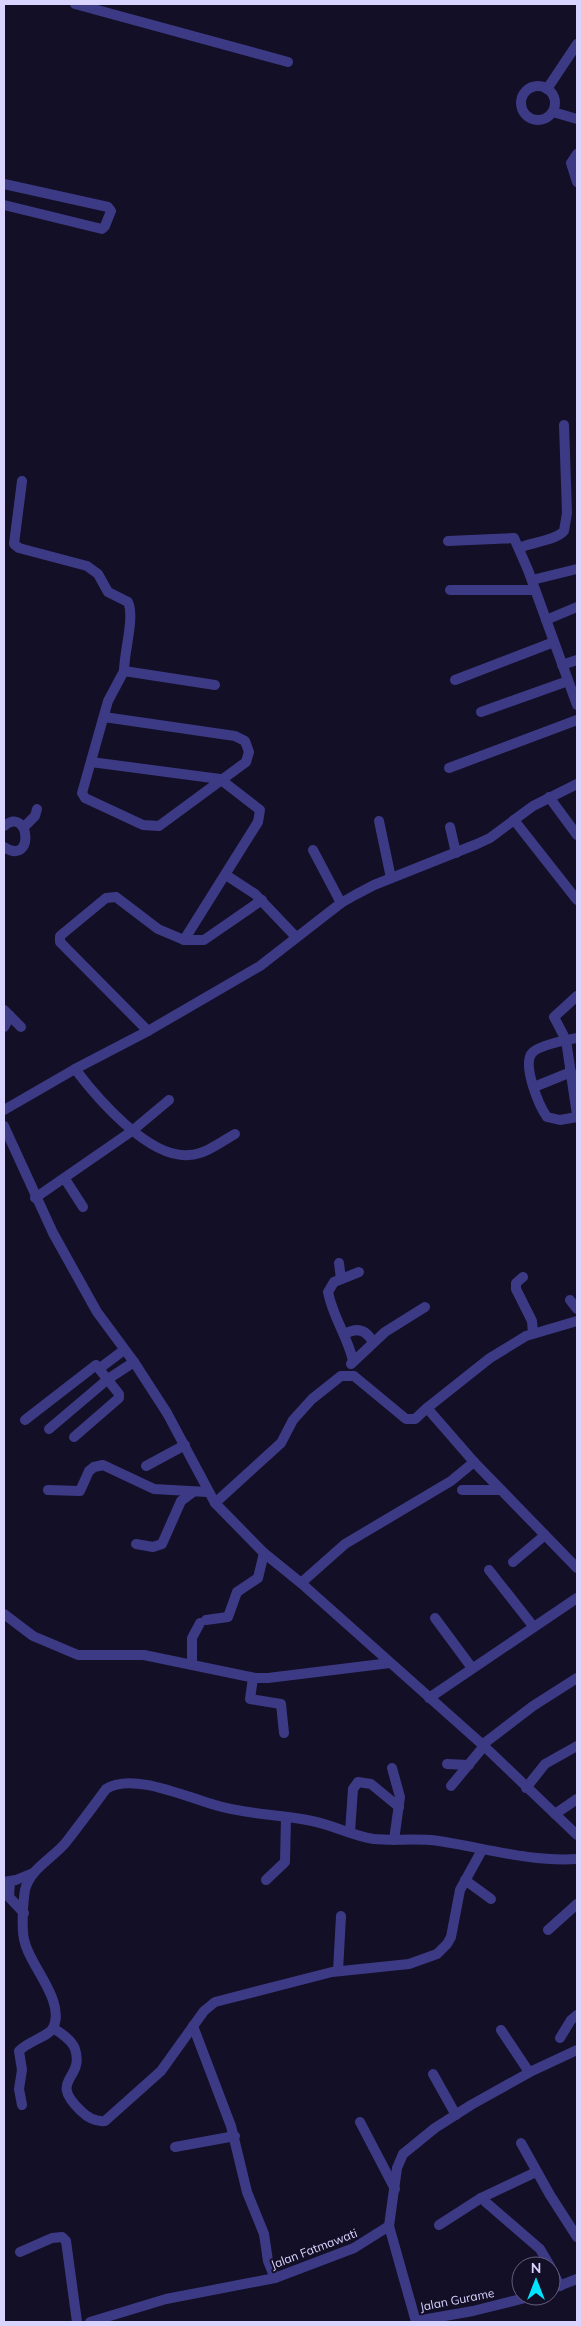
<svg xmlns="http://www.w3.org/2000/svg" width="581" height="2326" font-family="Mulish,sans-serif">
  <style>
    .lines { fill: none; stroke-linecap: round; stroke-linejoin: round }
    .minor { stroke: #3d3a85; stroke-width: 10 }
    .labels { text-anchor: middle; stroke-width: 4; stroke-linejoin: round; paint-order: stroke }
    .street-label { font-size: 12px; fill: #d9d4ff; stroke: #130f26 }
  </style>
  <rect width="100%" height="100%" fill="#130f26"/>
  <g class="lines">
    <g class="minor">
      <path d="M75 4 288 62"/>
      <circle cx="538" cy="103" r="17"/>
      <path d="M547 89 577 44"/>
      <path d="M553 112 577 119"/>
      <path d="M577 182 571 163 577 154"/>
      <path d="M4 184 108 207 111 211 105 226 102 229 4 205"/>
      <path d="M22 481 14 544 19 548 87 566 98 574 108 592 128 602C135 617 124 652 124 671"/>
      <path d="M448 541 514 538 528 570 577 705"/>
      <path d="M519 548C532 542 555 541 564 531L567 513 564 425"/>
      <path d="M532 580 577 569"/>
      <path d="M450 590H535"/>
      <path d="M546 620 577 607"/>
      <path d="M562 665 577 660"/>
      <path d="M455 680 554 642"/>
      <path d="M481 712 568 681"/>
      <path d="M104 717 235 736 245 741 249 752 246 762 159 826 143 825 85 798 82 793 108 701 124 671 215 685"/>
      <path d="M91 762 220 779 260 810 258 822 184 940H204L262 900"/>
      <path d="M449 768 577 720"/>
      <path d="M549 797 577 835"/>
      <path d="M514 820 577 900"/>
      <path d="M379 821 391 878"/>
      <path d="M4 826C30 805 35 867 4 847"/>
      <path d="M24 827 35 816 37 809"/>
      <path d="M450 827 456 853"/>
      <path d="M313 850 341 903"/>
      <path d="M226 875 255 894 296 937"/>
      <path d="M577 996 554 1017 566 1040 577 1115"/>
      <path d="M4 1010 21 1027"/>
      <path d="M4 1027 10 1016"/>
      <path d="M148 1031 60 942V936L106 898 116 897 158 929 184 940"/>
      <path d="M577 1038C567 1040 539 1045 532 1053 522 1065 539 1106 547 1117L560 1120 577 1117"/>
      <path d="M75 1069C97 1098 149 1159 189 1155 206 1154 221 1142 235 1134"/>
      <path d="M534 1087 571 1072"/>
      <path d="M4 1110 75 1069 148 1031 260 966 341 903 355 895 374 885 477 844 490 838 533 806 577 784"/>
      <path d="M4 1126 53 1233 97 1312 134 1362 167 1413 215 1503 264 1553 301 1583 484 1746 577 1835"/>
      <path d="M65 1179 83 1207"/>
      <path d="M35 1198 132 1131 169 1100"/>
      <path d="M339 1263 341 1279"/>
      <path d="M523 1277 516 1283V1289L532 1321 533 1333"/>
      <path d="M570 1300 577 1309"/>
      <path d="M345 1334C357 1327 366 1330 373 1342"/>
      <path d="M353 1361C348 1337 333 1318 328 1292L334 1282 359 1272"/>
      <path d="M351 1364 385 1332 425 1307"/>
      <path d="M100 1368 124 1350"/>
      <path d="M427 1408 490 1358 526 1336 577 1321"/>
      <path d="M25 1420 96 1365 119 1394V1398L74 1437"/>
      <path d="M49 1429 108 1379 134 1362"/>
      <path d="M146 1466 185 1445"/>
      <path d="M48 1490 80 1491 89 1471 94 1467 103 1465 154 1489 207 1492"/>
      <path d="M462 1490H501"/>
      <path d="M215 1503 281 1443 293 1420 312 1399 341 1376H354L406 1419H415L427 1408 474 1462 577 1568"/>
      <path d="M136 1544 153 1547 162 1544 181 1501 193 1492"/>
      <path d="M513 1562 545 1535"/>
      <path d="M489 1570 533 1626"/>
      <path d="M301 1583 345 1544 451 1481 474 1462"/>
      <path d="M4 1614 33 1636 78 1655H144L255 1678H268L390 1663"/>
      <path d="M435 1618 472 1668"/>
      <path d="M206 1620 228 1617 237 1592 258 1578 264 1553"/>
      <path d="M192 1664V1638L200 1623"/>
      <path d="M253 1678 250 1699 281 1704 284 1733"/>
      <path d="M429 1698 577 1598"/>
      <path d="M482 1745 533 1706 577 1678"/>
      <path d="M447 1764 469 1765"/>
      <path d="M392 1768 400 1797 394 1840"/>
      <path d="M451 1786 484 1746"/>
      <path d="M526 1788 545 1764 577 1746"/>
      <path d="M555 1814 577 1799"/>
      <path d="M350 1832 353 1789 358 1782 371 1784 399 1807"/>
      <path d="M266 1880 285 1862 286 1818"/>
      <path d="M465 1880 491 1899"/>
      <path d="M4 1882 16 1880 33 1873"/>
      <path d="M10 1882 9 1897 24 1913"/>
      <path d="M548 1930 577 1904"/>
      <path d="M338 1971 341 1916"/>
      <path d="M193 2026 231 2126 247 2192 264 2234 268 2261 275 2278"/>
      <path d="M53 2028C61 2033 72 2040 75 2049 85 2080 47 2079 81 2111 88 2118 95 2122 105 2121L161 2071 204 2011 215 2002 332 1972 409 1964 437 1954 447 1944 451 1937 460 1890 482 1850"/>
      <path d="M501 2030 529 2072"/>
      <path d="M560 2038 571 2020 577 2015"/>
      <path d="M433 2074 456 2115"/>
      <path d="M22 2105 19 2089 22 2070 19 2051C27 2042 49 2036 53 2028 66 2002 31 1967 25 1943 21 1932 23 1902 25 1890 30 1868 54 1858 67 1841 80 1824 93 1807 106 1789 132 1772 186 1797 215 1805 247 1815 280 1814 312 1821 333 1825 353 1836 374 1839 396 1841 417 1838 439 1841 485 1848 530 1862 577 1859"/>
      <path d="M360 2122 395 2189"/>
      <path d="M521 2143 550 2195 577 2237"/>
      <path d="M175 2147 235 2136"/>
      <path d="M481 2198 540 2249 550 2266"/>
      <path d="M439 2225 481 2198 536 2172"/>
      <path d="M20 2252 52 2238 62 2237 66 2241 77 2322"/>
      <path d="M551 2268 560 2286"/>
      <path d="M551 2289 577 2279"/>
      <path d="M416 2321 473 2311 533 2296"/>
      <path d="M90 2322 166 2299 275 2278 354 2248 389 2226"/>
      <path d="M416 2322 389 2226 397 2168 403 2154 435 2128 471 2105 532 2071 577 2050"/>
    </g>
  </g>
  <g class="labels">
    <g class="street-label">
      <text transform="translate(314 2249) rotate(-21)" y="4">Jalan Fatmawati</text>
      <text transform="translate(457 2300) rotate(-11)" y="4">Jalan Gurame</text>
    </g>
  </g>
  <rect width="581" height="2326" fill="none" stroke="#d9d4ff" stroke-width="10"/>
  <g transform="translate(536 2281)"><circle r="24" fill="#130f26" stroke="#625e7d"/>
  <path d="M0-4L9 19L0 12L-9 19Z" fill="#00e5ff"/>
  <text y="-8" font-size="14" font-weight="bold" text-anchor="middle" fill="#d9d4ff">N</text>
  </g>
</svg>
